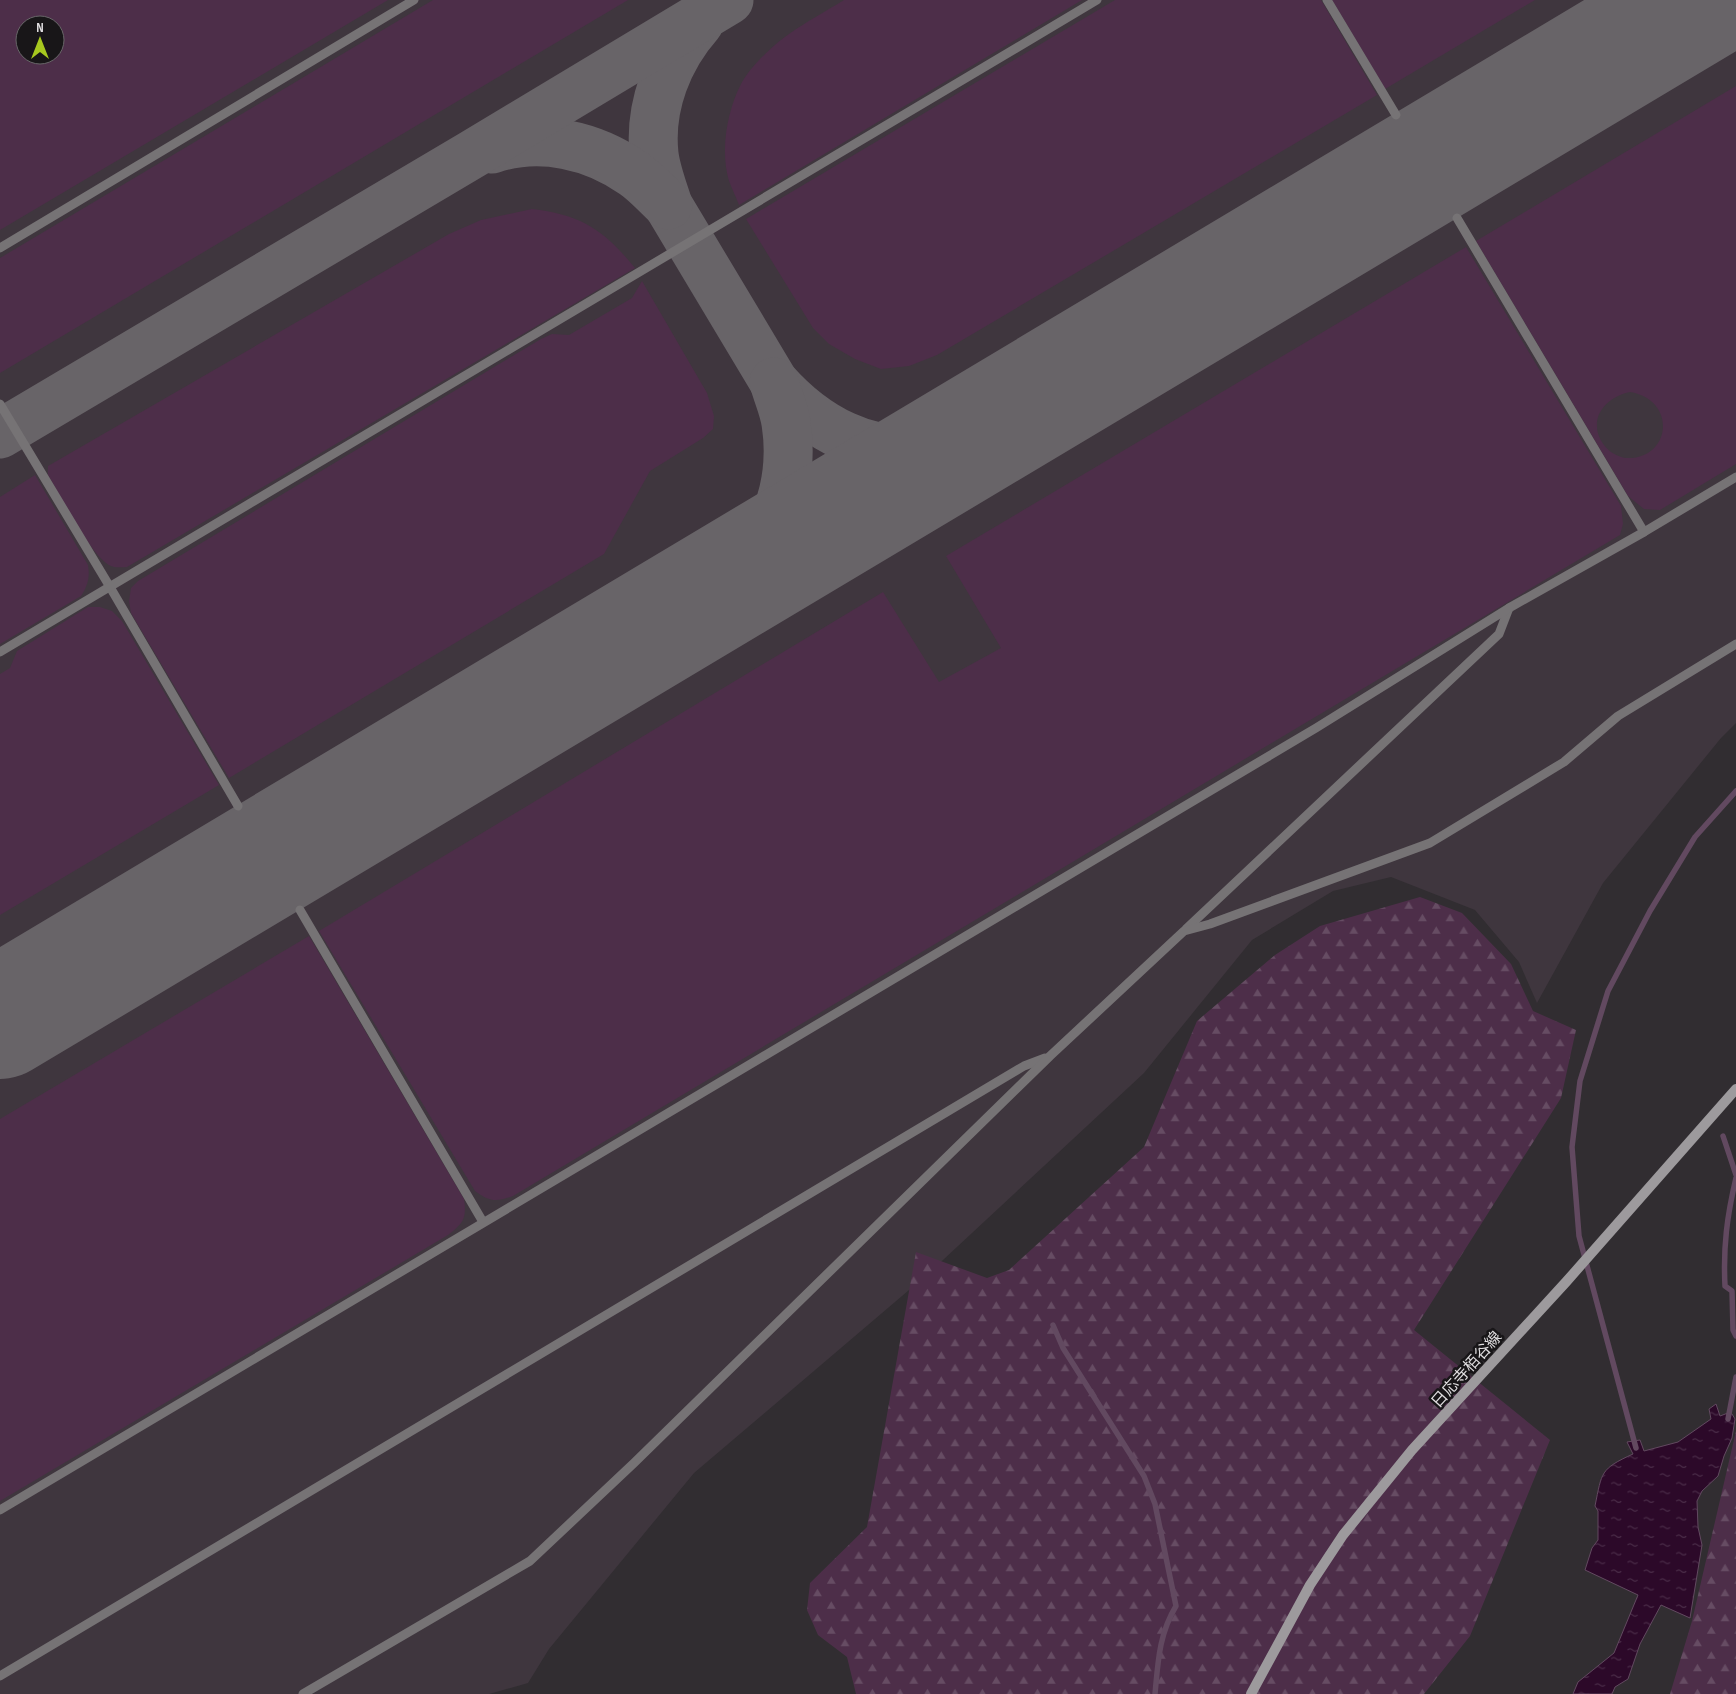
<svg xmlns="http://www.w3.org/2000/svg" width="1736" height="1694" font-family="'Sofia Sans Condensed','Noto Sans JP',sans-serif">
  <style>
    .built { fill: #3f363e; fill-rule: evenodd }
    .green { fill: #4d2e49; fill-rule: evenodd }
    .forest { fill: url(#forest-firs) }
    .water { fill: url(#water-ripples); stroke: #624960 }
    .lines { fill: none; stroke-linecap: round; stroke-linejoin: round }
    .stream { stroke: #624960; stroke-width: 5.5 }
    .taxiway { stroke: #686468; stroke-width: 49 }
    .runway { stroke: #686468; stroke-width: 122 }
    .lane { stroke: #767375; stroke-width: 9 }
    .secondary { stroke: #9d9a9d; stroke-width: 10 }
    .labels { text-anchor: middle; stroke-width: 5; stroke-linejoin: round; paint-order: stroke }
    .street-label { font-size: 16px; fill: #dfdddf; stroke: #181618 }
  </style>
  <defs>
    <pattern id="forest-firs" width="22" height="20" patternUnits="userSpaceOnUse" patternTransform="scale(1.25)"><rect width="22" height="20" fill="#4d2e49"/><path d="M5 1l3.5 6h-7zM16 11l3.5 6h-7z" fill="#664c63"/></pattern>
    <pattern id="water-ripples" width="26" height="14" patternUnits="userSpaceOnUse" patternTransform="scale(1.25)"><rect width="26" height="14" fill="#2c0929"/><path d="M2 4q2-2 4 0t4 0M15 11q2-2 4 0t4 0" fill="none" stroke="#4a2c48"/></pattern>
  </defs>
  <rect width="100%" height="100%" fill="#312d31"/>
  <path class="built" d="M0 0H1736V723L1721 738 1603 883 1537 1003 1519 962 1475 910 1391 877 1333 891 1252 940 1144 1073 929 1273 694 1473 549 1649 528 1683 489 1694H0ZM25 25H55V55H25Z"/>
  <g class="green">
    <path d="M0 0H388L0 230ZM25 25H55V55H25Z"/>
    <path d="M433 0H628L0 373V258Z"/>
    <path d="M844 0H1082L739 205C736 197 732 189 729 181 720 151 727 111 741 84 750 67 773 45 789 34 806 22 826 11 844 0Z"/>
    <path d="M1115 0H1321L1377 95 937 355 909 366 881 369 855 359 829 344 813 328 746 219Z"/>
    <path d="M1332 0H1535L1385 89Z"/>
    <path d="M1736 86V464L1660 510 1644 509 1628 496 1476 241ZM1630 392C1678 400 1671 460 1626 458 1618 457 1609 452 1604 445 1586 420 1605 397 1630 392Z"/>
    <path d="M532 209C582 215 604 230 635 268L127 567C122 567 115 568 111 566 92 558 60 495 48 475V466L449 234 481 220Z"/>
    <path d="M1466 247 1621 506 1623 524 1620 535 513 1196C496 1202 490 1202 475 1191L319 931 883 592 939 682 1001 648 946 556Z"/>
    <path d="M642 281 707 393 714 416 713 429 703 438 650 471 604 554 229 778 131 613 129 601 131 588 138 581 541 339 552 334 569 335 632 298Z"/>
    <path d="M35 475 88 565C90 577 88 585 81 596L0 644V497Z"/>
    <path d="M100 607 112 611 122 621 219 785 0 915V674L10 668 17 651 88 607Z"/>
    <path d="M309 936 464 1199C467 1219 463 1223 448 1235L0 1501V1119Z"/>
  </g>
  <g class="forest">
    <path d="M1420 897 1462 913 1511 964 1533 1011 1576 1030 1561 1098 1414 1330 1550 1440 1470 1636 1424 1694H856L847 1657 818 1635 807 1610 810 1583 867 1527 916 1252 987 1278 1009 1270 1144 1147 1197 1021 1275 955 1320 926Z"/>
    <path d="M1736 1431V1694H1670L1692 1621Z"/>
  </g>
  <path class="water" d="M1716 1404 1720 1416 1728 1413 1732 1414 1735 1419 1732 1438 1724 1456 1718 1476 1702 1491 1697 1501 1698 1527 1702 1545 1690 1618 1661 1605 1640 1644 1628 1679 1615 1687 1612 1694H1573L1578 1682 1614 1653 1638 1595 1585 1570 1592 1548 1598 1540V1511L1595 1506C1602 1472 1600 1469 1633 1454L1627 1442 1640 1440 1644 1451 1678 1442 1711 1419 1709 1409Z"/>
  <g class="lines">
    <g class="stream">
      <path d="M1723 1136 1736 1175"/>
      <path d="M1736 1178C1727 1216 1723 1247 1725 1286L1732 1291 1733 1330 1736 1336"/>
      <path d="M1053 1325 1063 1348 1144 1476 1155 1504 1176 1606C1159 1634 1158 1662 1155 1694"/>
      <path d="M1728 1419 1736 1377"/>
      <path d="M1636 1448 1579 1236 1572 1147 1580 1081 1608 991 1650 911 1695 837 1736 791"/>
    </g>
    <g class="taxiway">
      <path d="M699 23C668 58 649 106 654 154 656 171 663 189 668 205L774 382C814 427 869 459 931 447 951 443 970 434 989 426"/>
      <path d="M492 149C540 133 593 145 634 174 647 183 657 195 668 205"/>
      <path d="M0 434 471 155 729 0"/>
      <path d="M695 603C714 588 738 574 754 554 783 517 793 468 786 423 784 409 778 396 774 382"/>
    </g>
    <path class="runway" d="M0 1018 1703 0"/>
    <g class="lane">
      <path d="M1327 0 1396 115"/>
      <path d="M1457 218 1644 532"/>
      <path d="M0 248 414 0"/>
      <path d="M0 404 110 587 238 806"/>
      <path d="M0 652 1097 0"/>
      <path d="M300 910 483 1222"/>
      <path d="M1186 929 1499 634 1509 608"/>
      <path d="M0 1510 1316 728 1509 608 1644 532 1736 477"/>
      <path d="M0 1676 1024 1066 1045 1058"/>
      <path d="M303 1694 530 1561 634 1463 1050 1056 1184 931 1210 924 1430 843 1564 762 1618 716 1736 644"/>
    </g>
    <path class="secondary" d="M1251 1694 1310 1585 1343 1535 1412 1450 1566 1282 1736 1089"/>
  </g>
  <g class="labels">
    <g class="street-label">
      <text transform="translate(1466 1369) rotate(-48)" y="6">日応寺栢谷線</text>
    </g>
  </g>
  <g transform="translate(40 40)"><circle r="24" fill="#181618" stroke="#686668"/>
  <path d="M0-4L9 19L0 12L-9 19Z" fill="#a7c81f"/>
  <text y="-8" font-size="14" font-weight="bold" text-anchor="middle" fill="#dfdddf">N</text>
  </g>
</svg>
